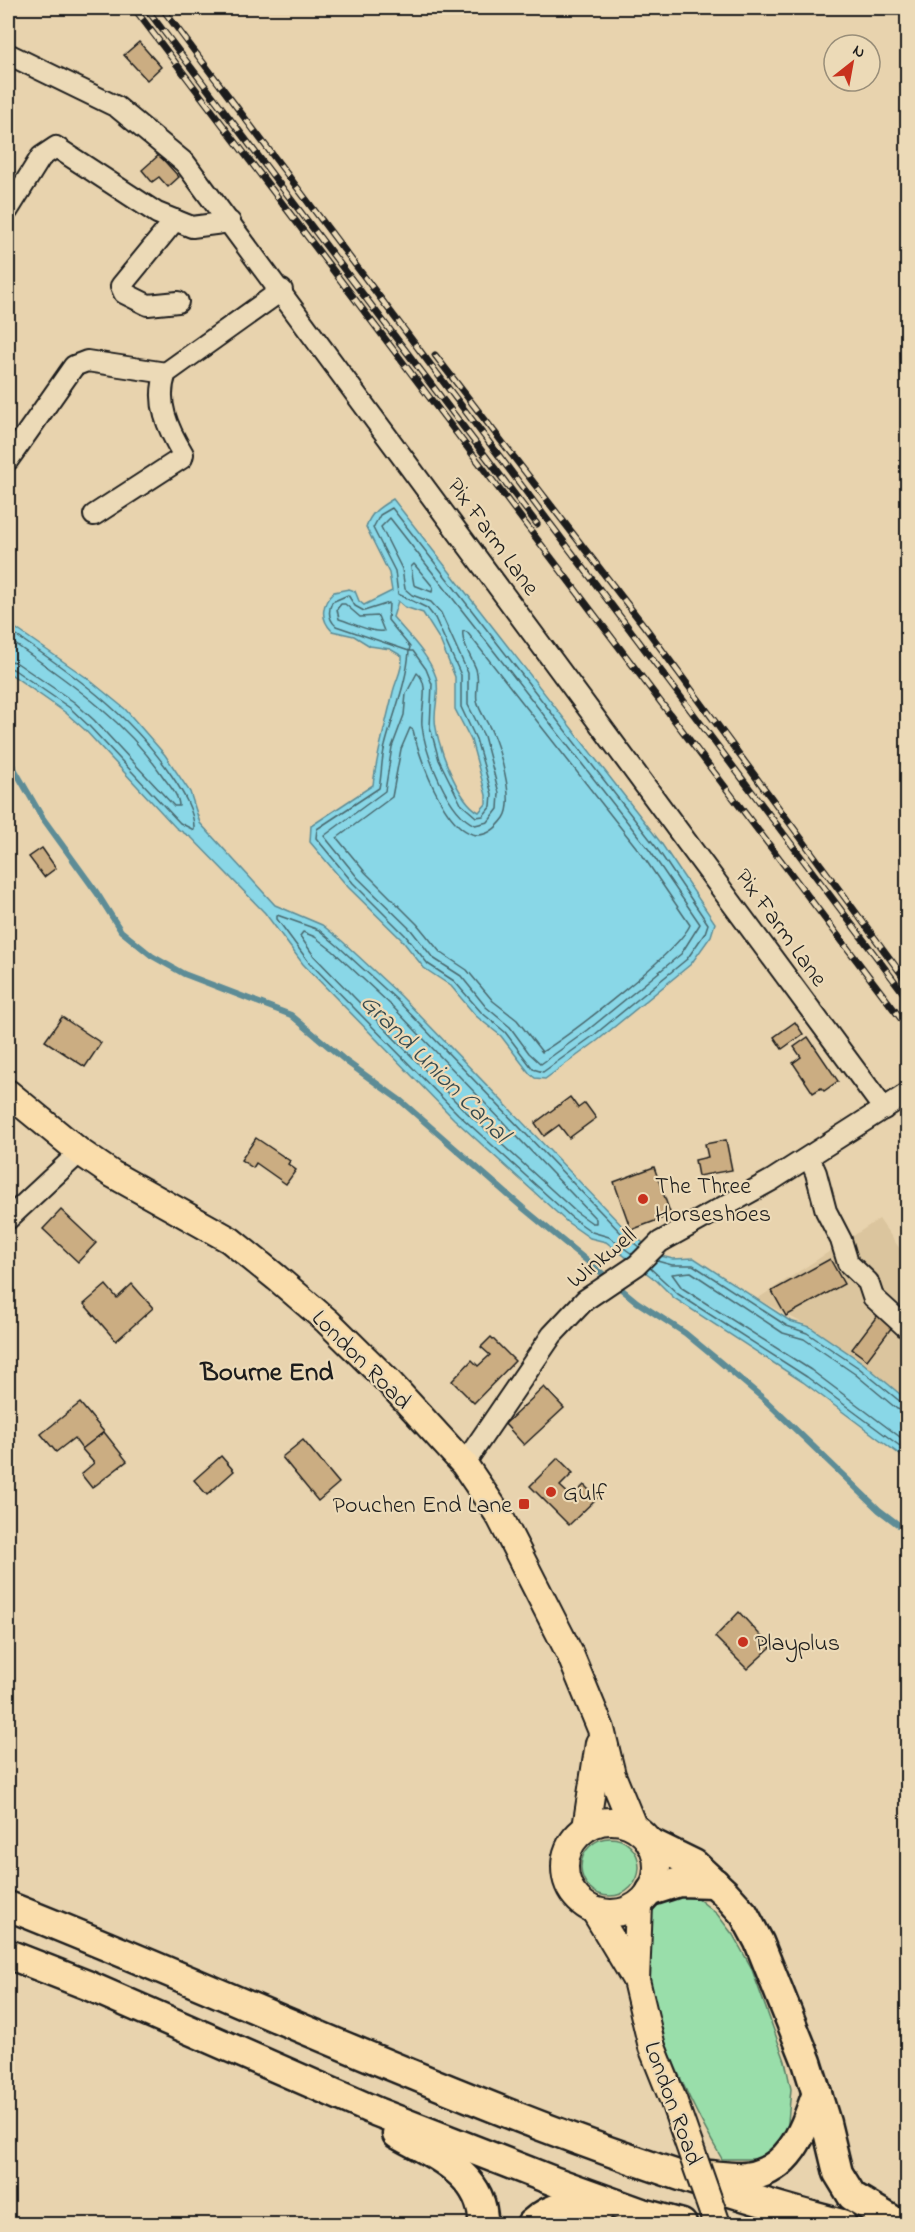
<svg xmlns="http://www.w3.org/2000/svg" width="915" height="2232" font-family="'Indie Flower',sans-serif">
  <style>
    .built { fill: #dbc59e }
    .green { fill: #99deaa; stroke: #5a7d63; stroke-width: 1.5 }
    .water { fill: #89d7e7; stroke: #5d8c96; stroke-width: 1.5; fill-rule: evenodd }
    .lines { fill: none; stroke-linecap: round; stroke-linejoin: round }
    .shore { stroke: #48676d; stroke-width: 1.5 }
    .stream { stroke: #5d8c96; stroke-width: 6 }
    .building { fill: #cbad82; stroke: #1c1c1c; stroke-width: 1.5 }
    .minor-casing { stroke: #1c1c1c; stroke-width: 24 }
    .major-casing { stroke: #1c1c1c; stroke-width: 30 }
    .highway-casing { stroke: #1c1c1c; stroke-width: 33 }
    .minor { stroke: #ecdab7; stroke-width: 20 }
    .major { stroke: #faddab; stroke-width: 26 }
    .highway { stroke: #faddab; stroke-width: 28 }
    .rail-casing { stroke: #1c1c1c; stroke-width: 7 }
    .rail { stroke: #ecdab7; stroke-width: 4.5; stroke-dasharray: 14; stroke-linecap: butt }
    .major-bridge-casing { stroke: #1c1c1c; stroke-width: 30; stroke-linecap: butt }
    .major-bridge { stroke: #faddab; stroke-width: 26 }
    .poi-dot { fill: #c8321e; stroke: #ecdab7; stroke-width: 2 }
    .labels { text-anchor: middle; stroke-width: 4.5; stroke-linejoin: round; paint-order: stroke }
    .street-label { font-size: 24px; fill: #1c1c1c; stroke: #ecdab7 }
    .poi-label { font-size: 24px; fill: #1c1c1c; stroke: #ecdab7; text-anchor: start }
    .water-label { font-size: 26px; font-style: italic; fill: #374b4f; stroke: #ecdab7 }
    .quarter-label { font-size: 27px; font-weight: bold; fill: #1c1c1c; stroke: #ecdab7 }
  </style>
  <rect width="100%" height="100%" fill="#e8d3ae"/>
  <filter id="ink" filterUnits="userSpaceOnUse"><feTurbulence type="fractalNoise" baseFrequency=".0167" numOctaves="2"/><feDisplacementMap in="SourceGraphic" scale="12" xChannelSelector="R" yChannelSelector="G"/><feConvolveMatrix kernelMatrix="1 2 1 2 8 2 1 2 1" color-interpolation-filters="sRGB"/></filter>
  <g filter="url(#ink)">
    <path class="built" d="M879 1219 907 1259V1401L810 1327 757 1299Z"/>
    <g class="green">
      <circle cx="610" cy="1867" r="29"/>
      <path d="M672 1894 697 1898 717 1914 733 1935 751 1967 785 2061 791 2089 787 2133 760 2159H722C692 2107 623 1973 648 1915 651 1907 665 1899 672 1894Z"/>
      <path d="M562 2219H601L618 2224H555Z"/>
    </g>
    <g class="water">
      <path d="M393 499 661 843 715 923 711 936 691 964 597 1041 545 1079 535 1078 530 1074 501 1036 476 1016 451 986 424 968 401 939 348 887 310 842 311 826 373 785C377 753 386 723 393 692 396 679 403 670 402 656L390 649 370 646 354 636 332 631C320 619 321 604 334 592L349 589 355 591 359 601 364 605 392 591 389 573 366 527C371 512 380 507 393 499ZM398 601 405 607 423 613 440 640 455 677V709L471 740 486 795V804L479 812C458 802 435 741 435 718 435 704 440 690 436 677 428 654 408 635 393 617Z"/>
      <path d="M8 623 87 678 125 709 165 755 190 792 200 823 275 905 322 925 342 941 401 996 626 1230 661 1256 673 1259 694 1258 790 1321 810 1327 863 1363 907 1400V1460L803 1382 674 1298 657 1281 606 1242 590 1238 567 1222 454 1119 303 964 265 913 192 838 176 828 85 730 66 713 8 672Z"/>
    </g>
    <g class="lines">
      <g class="shore">
        <path d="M392 508 656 847 708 924 705 933 687 959 593 1036 543 1072 533 1069 505 1032 481 1012 454 981 428 964 405 935 353 883 316 838 317 829 379 788C382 774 381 760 385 746 393 714 407 683 409 651L336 626C328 619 328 611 332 602L348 595 355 606 364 611 389 603 388 620 410 647 409 651H413L426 669 432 684 430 727 439 760 461 804 476 817 483 816 491 806 492 794 476 739 461 707V675L435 618 427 608 398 594 395 571 373 528 380 515Z"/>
        <path d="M390 518 650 851 700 924 681 954 588 1030 541 1064 529 1053 510 1027 486 1007 461 976 433 958 411 930 358 878 324 836 385 791 392 747 404 715 406 694 417 673C431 684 420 710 422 726 425 753 448 814 475 825L488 822 498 809 499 793 484 736 468 705V673L441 613 431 602 412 595 405 589 402 569 381 527Z"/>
        <path d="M414 564 433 587 432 592 414 585 411 567Z"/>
        <path d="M341 604H345L360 617 378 616 384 631C371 633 353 623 339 619L337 609Z"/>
        <path d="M8 630C69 671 130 713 172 776 182 791 195 811 194 830L180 823 89 726 70 708 13 669 8 668"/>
        <path d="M463 631 467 632 643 856 690 925C678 952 571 1034 542 1052L517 1020 493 1001 467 970 440 952 417 924 365 872 337 838 392 797 401 749 410 728 413 730C420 761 460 878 504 818 516 801 499 748 491 730 487 721 479 711 477 701 475 690 480 681 476 669 472 658 461 643 463 631Z"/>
        <path d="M8 639C66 680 124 718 164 778 170 786 179 796 179 806H174L94 720 74 702 17 663 8 660"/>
        <path d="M303 932 315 937 333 951 392 1006 596 1219V1223H592L575 1211 463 1109 314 956 300 936Z"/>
        <path d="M632 1254 609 1237 592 1232 571 1217 458 1114 308 961 277 919V915L319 930 338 946 397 1000 622 1234 639 1247"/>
        <path d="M657 1261 672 1265H693L787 1326 807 1333 859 1368 902 1403 908 1404"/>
        <path d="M650 1268 678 1294 807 1377 908 1452"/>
        <path d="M908 1412 897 1409 855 1374 804 1339 783 1333 691 1272 672 1274 682 1288 811 1370 908 1443"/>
      </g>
      <path class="stream" d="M8 758 42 817 97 893 121 931 152 956 184 974 291 1015 347 1062 401 1101 523 1208 637 1302 685 1333 719 1361 765 1400 879 1510 908 1532"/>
    </g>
    <g class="building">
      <path d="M139 42 161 67 147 80 124 55Z"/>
      <path d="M159 155 179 177 168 187 159 177 152 182 142 170Z"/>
      <path d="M42 848 56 868 44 877 29 857Z"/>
      <path d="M62 1017 101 1043 85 1067 45 1041Z"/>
      <path d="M795 1022 803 1034 782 1049 774 1037Z"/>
      <path d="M8 1035 14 1039 8 1048Z"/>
      <path d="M808 1037 838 1081 824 1091 821 1088 813 1093 793 1063 801 1057 794 1047Z"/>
      <path d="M570 1097 578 1108 585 1103 596 1118 569 1138 559 1125 544 1136 535 1123Z"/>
      <path d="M256 1138 290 1161 288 1164 296 1170 286 1184 256 1163 253 1168 241 1160Z"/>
      <path d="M726 1140 732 1170 698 1176 695 1160 708 1157 705 1144Z"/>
      <path d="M654 1167 671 1215 631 1230 614 1182Z"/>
      <path d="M61 1210 96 1243 78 1262 43 1229Z"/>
      <path d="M830 1259 844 1284 786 1316 772 1291Z"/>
      <path d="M132 1284 153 1308 116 1341 84 1304 106 1285 117 1298Z"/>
      <path d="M880 1312 895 1323 867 1360 852 1349Z"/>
      <path d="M491 1337 515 1361 474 1403 452 1381 472 1360 478 1366 490 1355 481 1347Z"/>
      <path d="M544 1387 564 1408 524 1445 505 1424Z"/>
      <path d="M80 1403 104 1432 82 1449 74 1438 56 1452 41 1434Z"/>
      <path d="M104 1432 127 1461 92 1488 81 1474 94 1463 82 1449Z"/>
      <path d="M303 1440 339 1483 318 1501 282 1457Z"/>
      <path d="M221 1456 234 1471 207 1495 194 1480Z"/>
      <path d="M558 1458 573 1473 560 1486 572 1497 584 1485 597 1498 569 1525 530 1486Z"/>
      <path d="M739 1612 771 1647 747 1669 715 1637Z"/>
    </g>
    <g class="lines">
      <g class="minor-casing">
        <g id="minor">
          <path d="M8 54 117 107 185 163 884 1109"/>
          <path d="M8 210 41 157 56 147 157 213 192 227 230 222"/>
          <path d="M175 220 121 286 124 293 148 305 178 302"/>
          <path d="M8 460 74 366 87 361 166 373"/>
          <path d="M94 515 182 458 183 454C168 429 155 402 166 373L282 290"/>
          <path d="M809 1157 816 1173 826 1211 841 1240 848 1263 868 1282 873 1297 908 1329"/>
          <path d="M8 1219 80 1152"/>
          <path d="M464 1464 552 1335 585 1300 637 1265 660 1242 772 1180 908 1093"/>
        </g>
      </g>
      <g class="major-casing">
        <g id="major">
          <path d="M8 1093 80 1152 112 1174 230 1240 277 1278 327 1321 388 1381 464 1464 500 1517 570 1654 601 1729 612 1775 633 1826"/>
          <circle cx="611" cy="1867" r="46"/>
          <path d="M586 1828 599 1743"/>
          <path d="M639 1905 636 1980 652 2047 674 2102"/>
          <path d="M594 1910 636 1980"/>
        </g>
      </g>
      <g class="highway-casing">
        <g id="highway">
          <path d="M651 1843 694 1864 725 1893 744 1914 759 1942 807 2062 826 2123 838 2173 852 2196 899 2224"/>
          <path d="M651 1891 679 1882 715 1883"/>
          <path d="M8 1906C284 2015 554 2150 842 2224"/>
          <path d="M8 1954 87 1985 377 2112 556 2182 642 2213 682 2224"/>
          <path d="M397 2134C433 2154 485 2175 483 2224"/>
          <path d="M709 2175C721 2176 735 2178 746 2177 791 2171 804 2129 817 2093"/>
          <path d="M531 2224C552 2204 573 2204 601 2208"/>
        </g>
      </g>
      <use href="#minor" class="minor"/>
      <use href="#major" class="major"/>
      <use href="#highway" class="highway"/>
      <g class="rail-casing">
        <g id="rail">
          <path d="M134 8 908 1028"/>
          <path d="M146 8 537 524"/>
          <path d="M162 8 908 999"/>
          <path d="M435 355 648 631 908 983"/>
        </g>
      </g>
      <use href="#rail" class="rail"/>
      <g class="major-bridge-casing">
        <path id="major-bridge" d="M674 2102 717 2224"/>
      </g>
      <use href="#major-bridge" class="major-bridge"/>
    </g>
  </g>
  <g class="poi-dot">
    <circle cx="643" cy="1199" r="6"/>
    <circle cx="551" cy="1492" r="6"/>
    <rect x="518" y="1498" width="12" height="12" rx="3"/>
    <circle cx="743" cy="1642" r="6"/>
  </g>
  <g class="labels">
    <g class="street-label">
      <text transform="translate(494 536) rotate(54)" y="8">Pix Farm Lane</text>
      <text transform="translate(782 927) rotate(54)" y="8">Pix Farm Lane</text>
      <text transform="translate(601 1257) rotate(-39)" y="8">Winkwell</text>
      <text transform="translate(362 1359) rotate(45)" y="8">London Road</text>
      <text transform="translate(674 2103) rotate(70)" y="8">London Road</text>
    </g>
    <g class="poi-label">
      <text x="655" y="1193">The Three<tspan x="655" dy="28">Horseshoes</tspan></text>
      <text x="563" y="1500">Gulf</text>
      <text x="512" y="1512" text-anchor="end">Pouchen End Lane</text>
      <text x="755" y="1650">Playplus</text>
    </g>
    <g class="water-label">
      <text transform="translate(436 1067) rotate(45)" y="9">Grand Union Canal</text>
    </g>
    <g class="quarter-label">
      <text x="267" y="1380">Bourne End</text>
    </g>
  </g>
  <rect width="915" height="2232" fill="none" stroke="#ecdab7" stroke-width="30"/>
  <rect x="15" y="15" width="885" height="2202" fill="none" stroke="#1c1c1c" stroke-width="2" filter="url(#ink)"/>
  <g transform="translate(852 63) rotate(31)"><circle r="28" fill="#ecdab7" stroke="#998e79" stroke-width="1.5"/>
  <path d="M0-4.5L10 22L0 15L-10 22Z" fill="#c8321e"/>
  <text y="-9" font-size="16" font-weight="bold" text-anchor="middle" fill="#1c1c1c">N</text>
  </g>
</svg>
